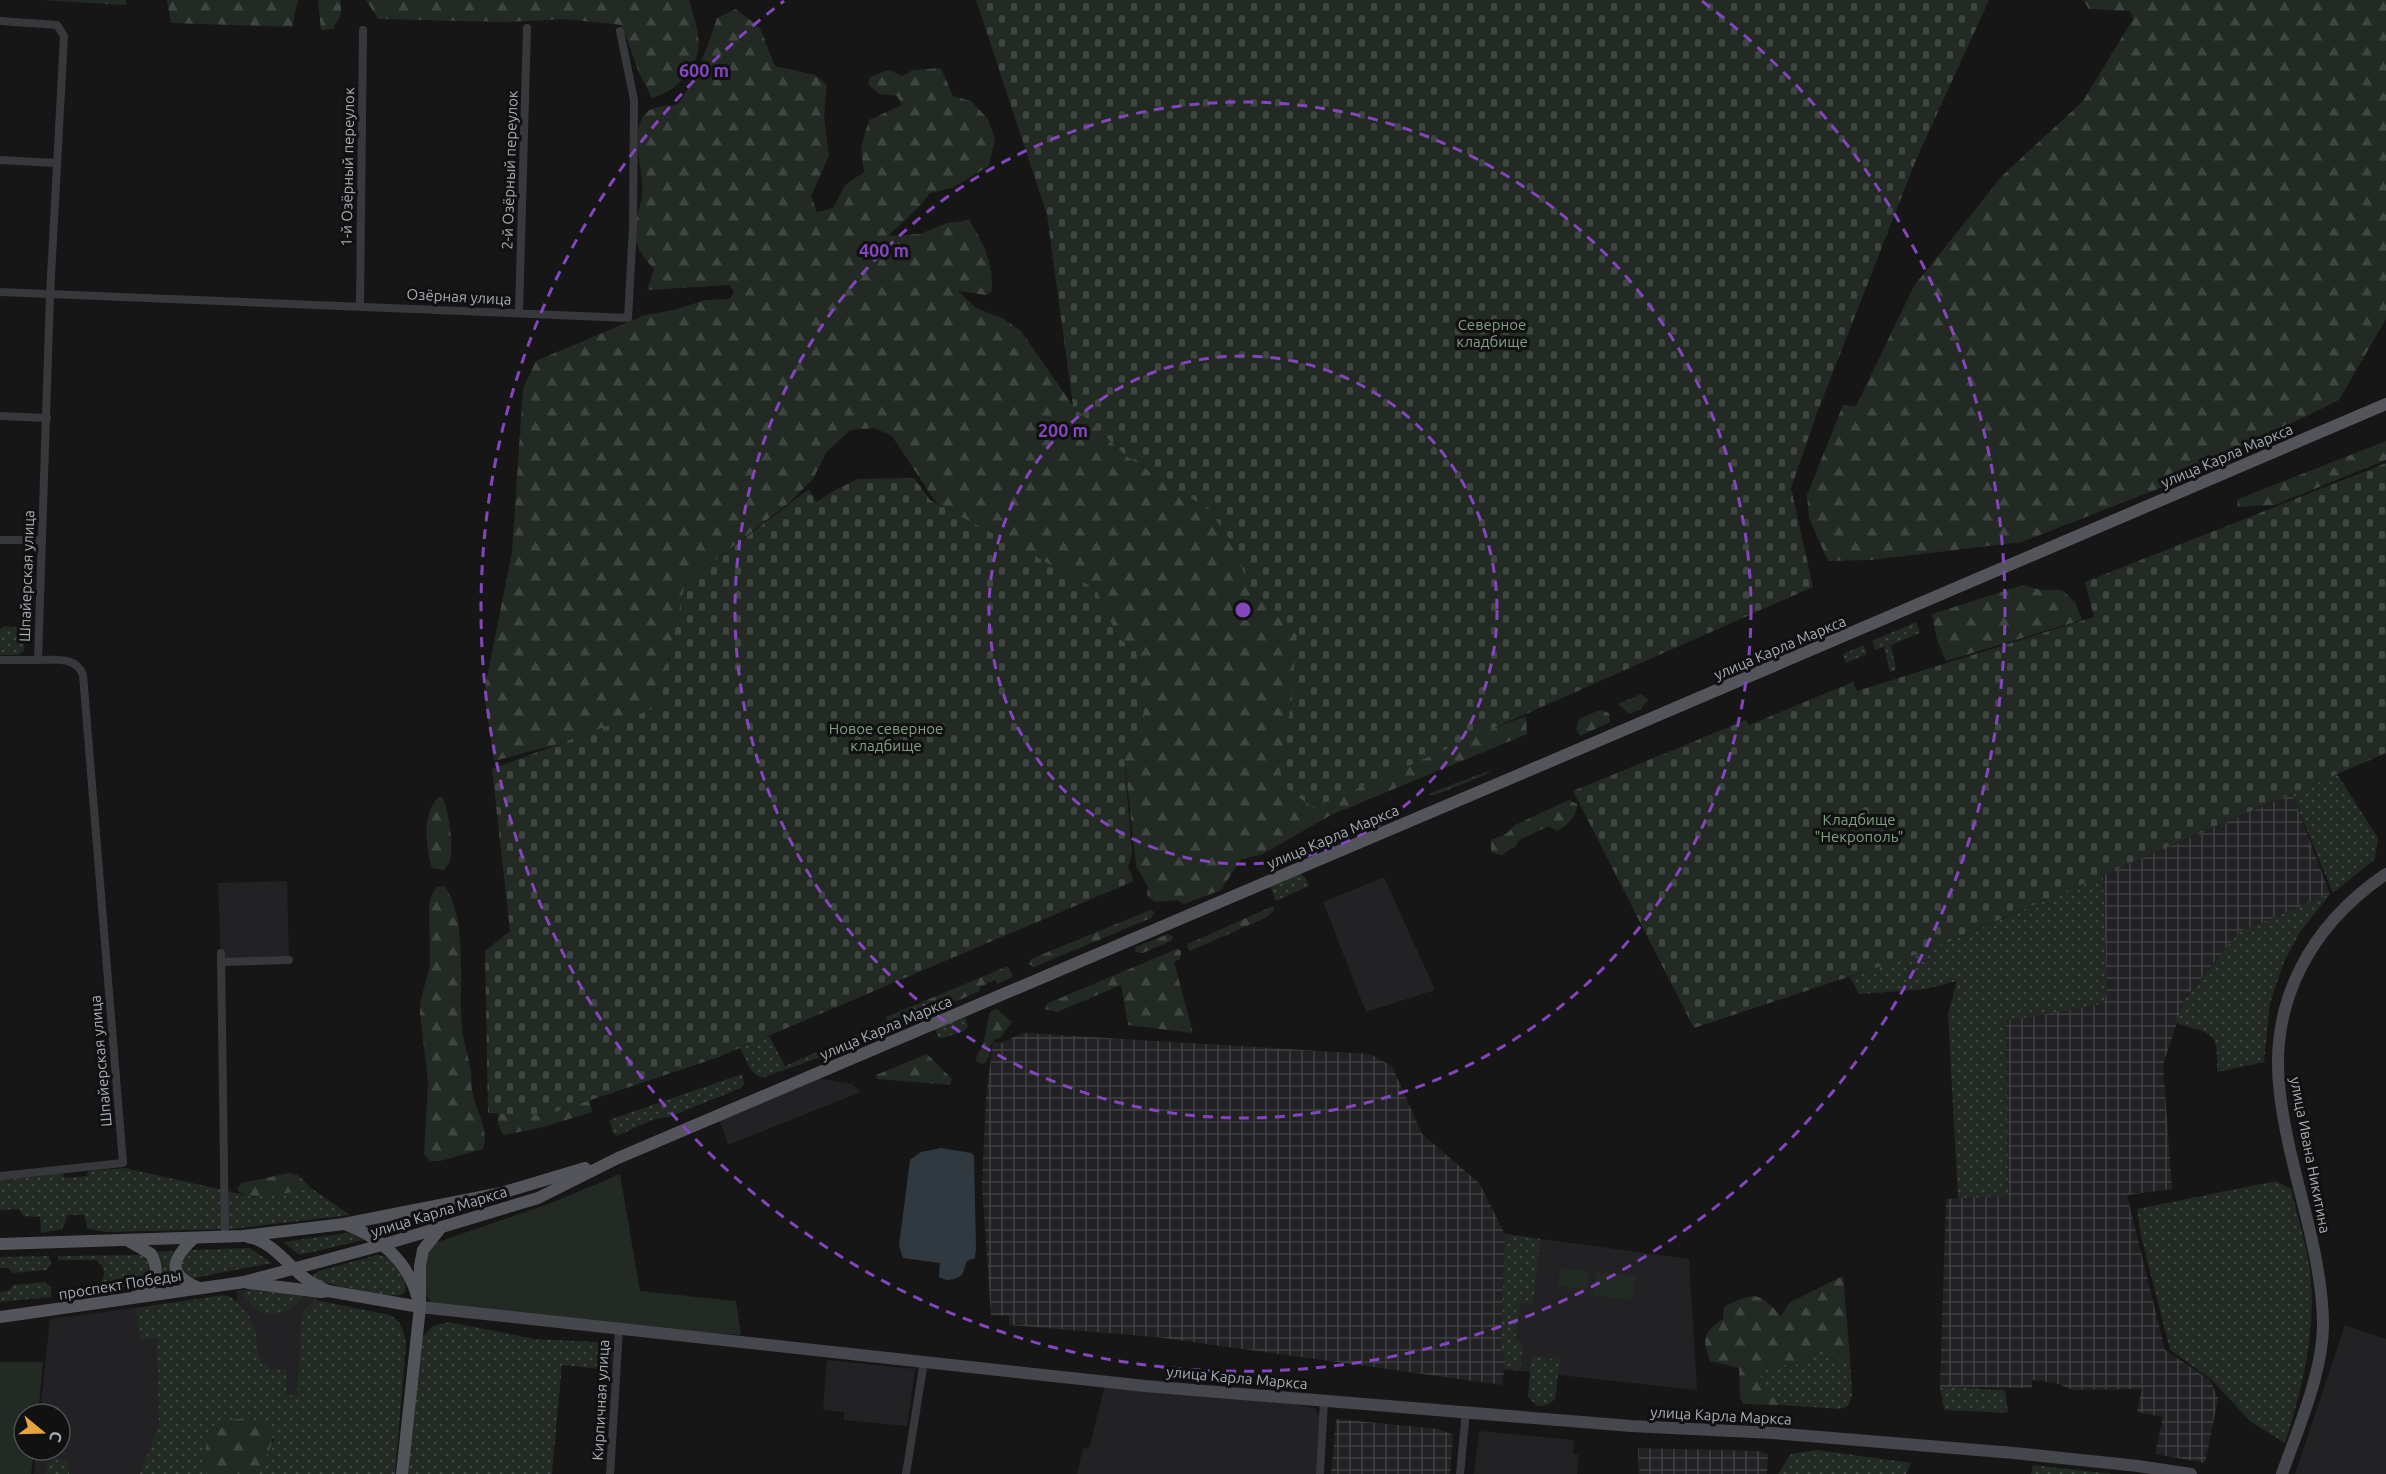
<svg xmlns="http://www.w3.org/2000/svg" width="2386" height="1474" font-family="Ubuntu,sans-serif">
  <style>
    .built { fill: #222224 }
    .industrial { fill: url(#industrial-grid) }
    .grass { fill: url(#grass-dots) }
    .forest { fill: url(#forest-firs) }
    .cemetery { fill: url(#cemetery-stones) }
    .park { fill: #222a23 }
    .water { fill: #30393f }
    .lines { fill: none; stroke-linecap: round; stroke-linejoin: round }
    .street { stroke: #37383c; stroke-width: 8 }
    .secondary { stroke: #45474c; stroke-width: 12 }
    .primary { stroke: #53555b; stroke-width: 12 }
    .ring { fill: none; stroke: #8446bd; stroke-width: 3; stroke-dasharray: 10 8 }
    .labels { text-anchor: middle; stroke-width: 6; stroke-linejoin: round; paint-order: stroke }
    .street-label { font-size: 15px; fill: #a8aeb6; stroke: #111112 }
    .park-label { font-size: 15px; fill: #81a081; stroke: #111112 }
    .centre { fill: #8446bd; stroke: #111112; stroke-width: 3 }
    .ring-label { font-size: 18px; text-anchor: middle; font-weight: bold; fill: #8446bd; stroke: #111112; stroke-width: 6; stroke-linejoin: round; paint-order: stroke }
  </style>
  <defs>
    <pattern id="industrial-grid" width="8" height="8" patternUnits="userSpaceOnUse" patternTransform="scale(1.5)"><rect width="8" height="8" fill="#222224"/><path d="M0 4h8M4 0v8" fill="none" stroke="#3f4042"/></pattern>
    <pattern id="grass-dots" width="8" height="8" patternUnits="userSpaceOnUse" patternTransform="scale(1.5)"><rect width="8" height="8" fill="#222a23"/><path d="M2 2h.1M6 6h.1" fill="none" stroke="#3f4641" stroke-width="1.8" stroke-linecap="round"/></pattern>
    <pattern id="forest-firs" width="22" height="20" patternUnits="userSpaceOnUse" patternTransform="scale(1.5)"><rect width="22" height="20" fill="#222a23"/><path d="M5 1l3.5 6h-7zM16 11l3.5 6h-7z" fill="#3f4641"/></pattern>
    <pattern id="cemetery-stones" width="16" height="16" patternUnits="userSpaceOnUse" patternTransform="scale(1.5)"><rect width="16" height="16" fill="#222a23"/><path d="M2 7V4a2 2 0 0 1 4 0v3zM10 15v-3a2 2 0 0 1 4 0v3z" fill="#3f4641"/></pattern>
  </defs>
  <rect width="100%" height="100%" fill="#161617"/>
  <g class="built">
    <path d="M1384 877 1435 990 1366 1012 1323 902Z"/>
    <path d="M287 881 289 960 221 962 218 883Z"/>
    <path d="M817 1078 852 1084 861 1092 728 1145 719 1118Z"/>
    <path d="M1505 1234 1689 1259 1697 1390 1504 1369 1506 1358 1501 1351Z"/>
    <path d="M237 1290H274L317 1294 308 1401 233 1396Z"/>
    <path d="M141 1307 144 1334 159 1333 163 1423 144 1474H34L36 1450H60V1414H40L50 1319Z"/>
    <path d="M2345 1325 2386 1339V1474H2295Z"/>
    <path d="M827 1360 915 1369 907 1426 844 1420V1412L823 1410Z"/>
    <path d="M1106 1381 1225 1392 1315 1408 1320 1418 1316 1474H1077L1083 1448 1089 1449Z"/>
    <path d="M1479 1431 1574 1440 1573 1454 1579 1455 1577 1474H1474Z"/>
  </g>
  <g class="industrial">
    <path d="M2292 794 2330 894 2239 932 2185 998 2163 1065 2172 1189 2127 1195 2165 1350 2210 1380 2218 1399 2205 1463 2155 1454 2163 1417 2137 1412 2142 1389 2073 1390 2056 1383 2032 1380V1388L1940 1387 1946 1199 2008 1195 2006 1020 2103 1004 2107 992 2103 875Z"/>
    <path d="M1023 1033 1370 1054 1392 1066 1422 1134 1479 1183 1505 1234 1501 1351 1506 1358 1502 1385 1156 1337 1009 1325V1316L991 1315 982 1185 986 1097 993 1042 1001 1043Z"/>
    <path d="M1336 1419 1439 1429 1453 1435 1450 1474H1331Z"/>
    <path d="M1638 1448 1758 1451 1768 1454 1767 1474H1639Z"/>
  </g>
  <g class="grass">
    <path d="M1916 622 1920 633 1891 645 1896 670 1890 672 1884 647 1875 650 1872 641Z"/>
    <path d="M7 626 19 628 25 632 24 651 18 655H0V629Z"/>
    <path d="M1864 645 1867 654 1846 663 1843 654Z"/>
    <path d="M1491 770 1485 775 1435 795 1428 794Z"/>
    <path d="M2337 774 2378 838 2375 859 2333 893 2292 794Z"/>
    <path d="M1299 873 1305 877 1309 886 1276 901 1270 886Z"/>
    <path d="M2103 875 2107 992 2103 1004 2006 1021 2008 1196 1958 1198 1948 1014 1957 981 1926 989 1859 994 1850 977 1951 941Z"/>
    <path d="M2330 894 2300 932 2284 962 2270 1003 2264 1062 2217 1072C2218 1030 2214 1035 2176 1023L2185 999 2239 932Z"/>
    <path d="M965 1017 968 1026 964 1031 939 1039 935 1029Z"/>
    <path d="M888 1021 891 1029 848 1047 765 1077C751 1079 746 1058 740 1048L769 1036 785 1066Z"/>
    <path d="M742 1074 744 1084 741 1088 669 1117 654 1119 617 1136 614 1134 609 1120Z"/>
    <path d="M125 1168 254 1197 311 1188 350 1215 231 1229 107 1232 88 1229 84 1215H68L62 1229 41 1233 40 1217 23 1216 19 1209 0 1210V1178L63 1173 64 1178 87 1176 88 1171Z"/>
    <path d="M2276 1181 2291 1189C2297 1215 2306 1243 2310 1270 2317 1330 2303 1386 2285 1443L2251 1422 2211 1379 2170 1350 2141 1236 2137 1209Z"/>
    <path d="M436 1214V1216L379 1235 370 1229Z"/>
    <path d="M347 1233H353L363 1240 300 1255 283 1242Z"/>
    <path d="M1505 1234 1540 1239 1533 1304 1520 1303 1516 1338 1523 1345 1520 1371 1504 1369 1506 1358 1501 1351Z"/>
    <path d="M249 1248 272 1263 188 1279 183 1273 181 1263 189 1250Z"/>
    <path d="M174 1251C167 1262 169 1271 177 1280L159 1283 163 1266 157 1252Z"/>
    <path d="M140 1255C153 1261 151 1274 142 1284L60 1296V1293C73 1291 105 1292 104 1272 103 1266 100 1263 96 1260H58V1256Z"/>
    <path d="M377 1255C392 1255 406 1276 406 1290L402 1295 380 1296 315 1280 312 1276 319 1271Z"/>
    <path d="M49 1256 51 1264 47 1270 12 1273 9 1268H0V1257Z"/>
    <path d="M45 1282 51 1287V1297L0 1302V1292L9 1291 13 1285Z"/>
    <path d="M246 1290 302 1295V1299C281 1320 258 1321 243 1293Z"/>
    <path d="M223 1295C231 1296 234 1299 239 1305 264 1329 251 1336 262 1363L271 1369H286L287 1395H297L302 1313 315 1300 390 1315C402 1322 404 1331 406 1344L395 1474H256L274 1439 206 1434V1474H140L159 1424 157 1338 140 1339 136 1308Z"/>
    <path d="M449 1322 535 1339 613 1343 611 1370 562 1365 552 1474H406L420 1340 433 1326Z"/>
    <path d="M1821 1350 1833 1360 1850 1358 1852 1396 1848 1406 1840 1409 1782 1405 1765 1389 1756 1366 1801 1364Z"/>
    <path d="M1531 1356 1560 1360 1555 1399 1548 1405 1537 1406 1528 1397Z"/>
    <path d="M1940 1387 2005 1390 2008 1413 1944 1410Z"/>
    <path d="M1817 1450 1911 1463 1906 1474H1778L1791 1454Z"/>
    <path d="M53 1459H59L67 1462 69 1474H46L48 1464Z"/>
    <path d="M2033 1465 2112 1474H2031Z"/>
  </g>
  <g class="forest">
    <path d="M41 0H126V5Z"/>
    <path d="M167 0H298L292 27 171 23Z"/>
    <path d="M318 0H341V14L333 29 321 30Z"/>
    <path d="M366 0H689C697 27 707 52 686 75 674 89 670 92 652 98L639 73 622 25 565 19 508 22 378 19Z"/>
    <path d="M2083 0H2386V319L2339 400 2168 485 2022 542 1871 560 1828 561 1809 518 1807 495 1843 405 1856 406 1914 286 2002 176 2083 101 2133 19 2130 11 2089 9Z"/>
    <path d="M736 9 760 28 775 66 815 75 827 85 824 116 829 156 811 196 817 212 833 208 845 185 864 172 861 147 869 120 902 105 897 96 879 94 868 84 870 77 889 70 902 76 913 70 941 68 953 96 971 101 988 119 995 139 989 166 952 188 930 193 918 208 888 236 920 234 947 223 969 220C984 244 993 262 992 291L986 295 958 291 976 308 1002 318 1021 331 1073 406 1125 455 1209 510 1234 545 1248 585 1297 635 1292 698 1476 735 1526 716 1527 734 1331 815 1261 855 1241 859 1221 890 1184 904 1177 900 1155 902 1147 896 1148 887 1136 866 1124 755 1144 717 1136 650 1118 638 1096 589 947 512 935 501 892 436 874 428 850 430 826 453 813 479 790 502 685 584 658 707 573 740 494 761 484 692 512 552 523 388 536 361 645 315 674 310 705 300 730 299 734 292 729 285 647 290 654 269C646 260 638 251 635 238 631 223 642 207 642 193 644 170 630 136 644 115 650 106 668 106 678 104 697 78 707 48 717 18Z"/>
    <path d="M2386 441V460L2275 505 2237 507 2238 499Z"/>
    <path d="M2023 585 2041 590H2062L2075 602 2082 620 1946 661 1937 640 1932 614Z"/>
    <path d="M1641 694 1649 700 1639 710 1629 714 1618 704Z"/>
    <path d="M1600 710 1609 713 1610 722 1580 736 1576 729 1579 719Z"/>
    <path d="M441 796C449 806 453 845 451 857 450 862 446 867 444 870L432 868C426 850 421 807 441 796Z"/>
    <path d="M1569 800 1577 804C1578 815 1567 826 1557 831L1549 826 1519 840 1516 846 1502 855 1491 852V840L1506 834 1515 825Z"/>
    <path d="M444 886C469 918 458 988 462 1027 463 1042 469 1057 471 1072 472 1078 471 1085 472 1091 475 1109 490 1131 483 1149L440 1161H430L424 1154 428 1082 420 1013 421 999 430 966 429 904 433 892 437 887Z"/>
    <path d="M1273 906 1274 910 1267 917 1190 951 1187 947 1188 944Z"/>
    <path d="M1150 910 1155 912 1151 918 1034 967 1029 964 1031 959Z"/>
    <path d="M1168 934 1173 936 1171 941 1143 953 1135 952 1136 947Z"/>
    <path d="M1177 949 1181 951 1180 959 1174 962 1193 1033 1128 1025 1121 985 1057 1012 1044 1009 1048 1003Z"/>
    <path d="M1008 966 1013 977 997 984 996 980 979 987 980 991 891 1029 886 1017Z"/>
    <path d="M997 1009 1012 1022 1000 1038 994 1040 990 1047 989 1057 984 1065 976 1061C977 1051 981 1052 983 1044 987 1033 986 1022 991 1011Z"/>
    <path d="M927 1054 952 1079 950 1085 877 1079 876 1075Z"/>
    <path d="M590 1100 592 1112 540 1128 503 1135 498 1124V1113L546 1115Z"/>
    <path d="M290 1173 298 1175 311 1188C293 1191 250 1204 237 1190L241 1183Z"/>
    <path d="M1843 1276 1850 1358 1833 1360 1821 1350 1801 1364 1757 1366 1765 1389 1782 1405 1744 1404 1740 1397 1739 1368 1710 1361C1702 1339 1703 1332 1723 1319L1724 1307C1755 1292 1758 1291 1781 1316L1789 1303Z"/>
    <path d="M245 1418 270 1426C278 1442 264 1460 256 1474H206V1434L218 1422Z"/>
  </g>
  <g class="cemetery">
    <path d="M976 0H1989L1916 160 1817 413 1791 488 1813 587 1313 808 1284 786 1280 770 1292 698 1297 635 1248 585 1234 545 1209 510 1125 455 1073 406 1047 215Z"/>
    <path d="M2386 463V753L1927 951 1694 1028 1573 791 1746 720 1749 725 1853 682 1857 691 2094 617 2085 582Z"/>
    <path d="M914 478 930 500 1096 589 1118 638 1136 650 1144 717 1124 755 1132 854 1128 867 1134 881 716 1058 546 1115 488 1113 485 951 510 931 492 769 658 707 685 584 809 489 816 502 835 490 858 479Z"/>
  </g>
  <g class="park">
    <path d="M620 1174 640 1291 736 1301 741 1335 539 1320 439 1305C438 1305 430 1302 430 1301 420 1292 426 1254 432 1244L551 1203Z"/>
    <path d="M1560 1268 1589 1271 1587 1289 1558 1286Z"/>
    <path d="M1596 1272 1635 1276 1632 1300 1593 1295Z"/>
    <path d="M0 1362H43L38 1414H24V1450H34L31 1474H0Z"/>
  </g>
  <path class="water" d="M941 1148 971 1153 974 1156 976 1249 975 1258 967 1261 962 1275C954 1280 948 1282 939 1277L940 1263 903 1258 899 1246 910 1160 921 1152Z"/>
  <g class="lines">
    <g class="street">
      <path d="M0 21 57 25 64 36 50 295 38 660C55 660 76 656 83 675L123 1163 0 1176"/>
      <path d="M0 160 56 163"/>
      <path d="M0 292 628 318 633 227 634 100 620 31"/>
      <path d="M360 305 363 30"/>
      <path d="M519 313 527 28"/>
      <path d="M0 416 47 418"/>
      <path d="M0 540H41"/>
      <path d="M0 660H38"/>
      <path d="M221 953 225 1237"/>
      <path d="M221 962 289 960"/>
      <path d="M610 1474 619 1329"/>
      <path d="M906 1474 924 1361"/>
      <path d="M1320 1474 1324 1400"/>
      <path d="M1460 1474 1466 1411"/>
    </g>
    <g class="secondary">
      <path d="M420 1307 1145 1386 1631 1426 1773 1433 2014 1453 2138 1466 2191 1474"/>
      <path d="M2282 1474C2298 1428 2324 1371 2323 1321 2321 1244 2289 1171 2280 1094 2268 1002 2311 925 2386 874"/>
    </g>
    <g class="primary">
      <path d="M345 1224C378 1236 408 1261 417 1296"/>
      <path d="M248 1237C269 1240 286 1262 302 1276 309 1282 318 1286 326 1290"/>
      <path d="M194 1238C172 1259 165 1274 199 1288"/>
      <path d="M129 1241 151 1254C161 1272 155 1287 136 1296"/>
      <path d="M0 1244 243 1236 344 1224 501 1193 585 1168"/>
      <path d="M248 1283 321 1292 328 1291 420 1307"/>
      <path d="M0 1317 244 1282 382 1245 538 1198 618 1158C1208 907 1797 657 2386 404"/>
      <path d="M402 1474 420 1307V1266L423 1250 439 1230"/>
    </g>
  </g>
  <g class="ring">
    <circle cx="1243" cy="610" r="254"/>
    <circle cx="1243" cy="610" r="508"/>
    <path d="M1702 1A762 762 0 1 1 784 1"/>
  </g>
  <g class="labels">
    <g class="street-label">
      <text transform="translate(348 167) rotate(-89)" y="5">1-й Озёрный переулок</text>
      <text transform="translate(510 170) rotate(-88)" y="5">2-й Озёрный переулок</text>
      <text transform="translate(459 297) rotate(3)" y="5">Озёрная улица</text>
      <text transform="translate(2227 456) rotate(-23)" y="5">улица Карла Маркса</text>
      <text transform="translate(27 576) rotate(-88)" y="5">Шпайерская улица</text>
      <text transform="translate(1780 648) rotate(-23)" y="5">улица Карла Маркса</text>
      <text transform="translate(1333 837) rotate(-23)" y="5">улица Карла Маркса</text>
      <text transform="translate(886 1028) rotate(-23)" y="5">улица Карла Маркса</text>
      <text transform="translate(101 1061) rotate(-95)" y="5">Шпайерская улица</text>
      <text transform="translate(2310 1155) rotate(79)" y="5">улица Ивана Никитина</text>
      <text transform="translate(439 1212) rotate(-17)" y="5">улица Карла Маркса</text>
      <text transform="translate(120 1285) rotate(-9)" y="5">проспект Победы</text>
      <text transform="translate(1237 1378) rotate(5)" y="5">улица Карла Маркса</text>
      <text transform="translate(601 1400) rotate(-87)" y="5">Кирпичная улица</text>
      <text transform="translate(1721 1416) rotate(3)" y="5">улица Карла Маркса</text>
    </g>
    <g class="park-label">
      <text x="1492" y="330">Северное<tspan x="1492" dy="17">кладбище</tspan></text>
      <text x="886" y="734">Новое северное<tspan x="886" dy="17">кладбище</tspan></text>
      <text x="1859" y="825">Кладбище<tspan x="1859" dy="17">"Некрополь"</tspan></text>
    </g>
  </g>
  <circle cx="1243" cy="610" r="9" class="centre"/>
  <g class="ring-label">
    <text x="704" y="77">600 m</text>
    <text x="884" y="257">400 m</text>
    <text x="1063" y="437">200 m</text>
  </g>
  <g transform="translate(42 1432) rotate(109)"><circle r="28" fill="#111112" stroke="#4d5054" stroke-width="1.5"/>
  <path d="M0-4.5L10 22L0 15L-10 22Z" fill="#e6a43f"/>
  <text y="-9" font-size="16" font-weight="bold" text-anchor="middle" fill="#a8aeb6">С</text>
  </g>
</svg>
